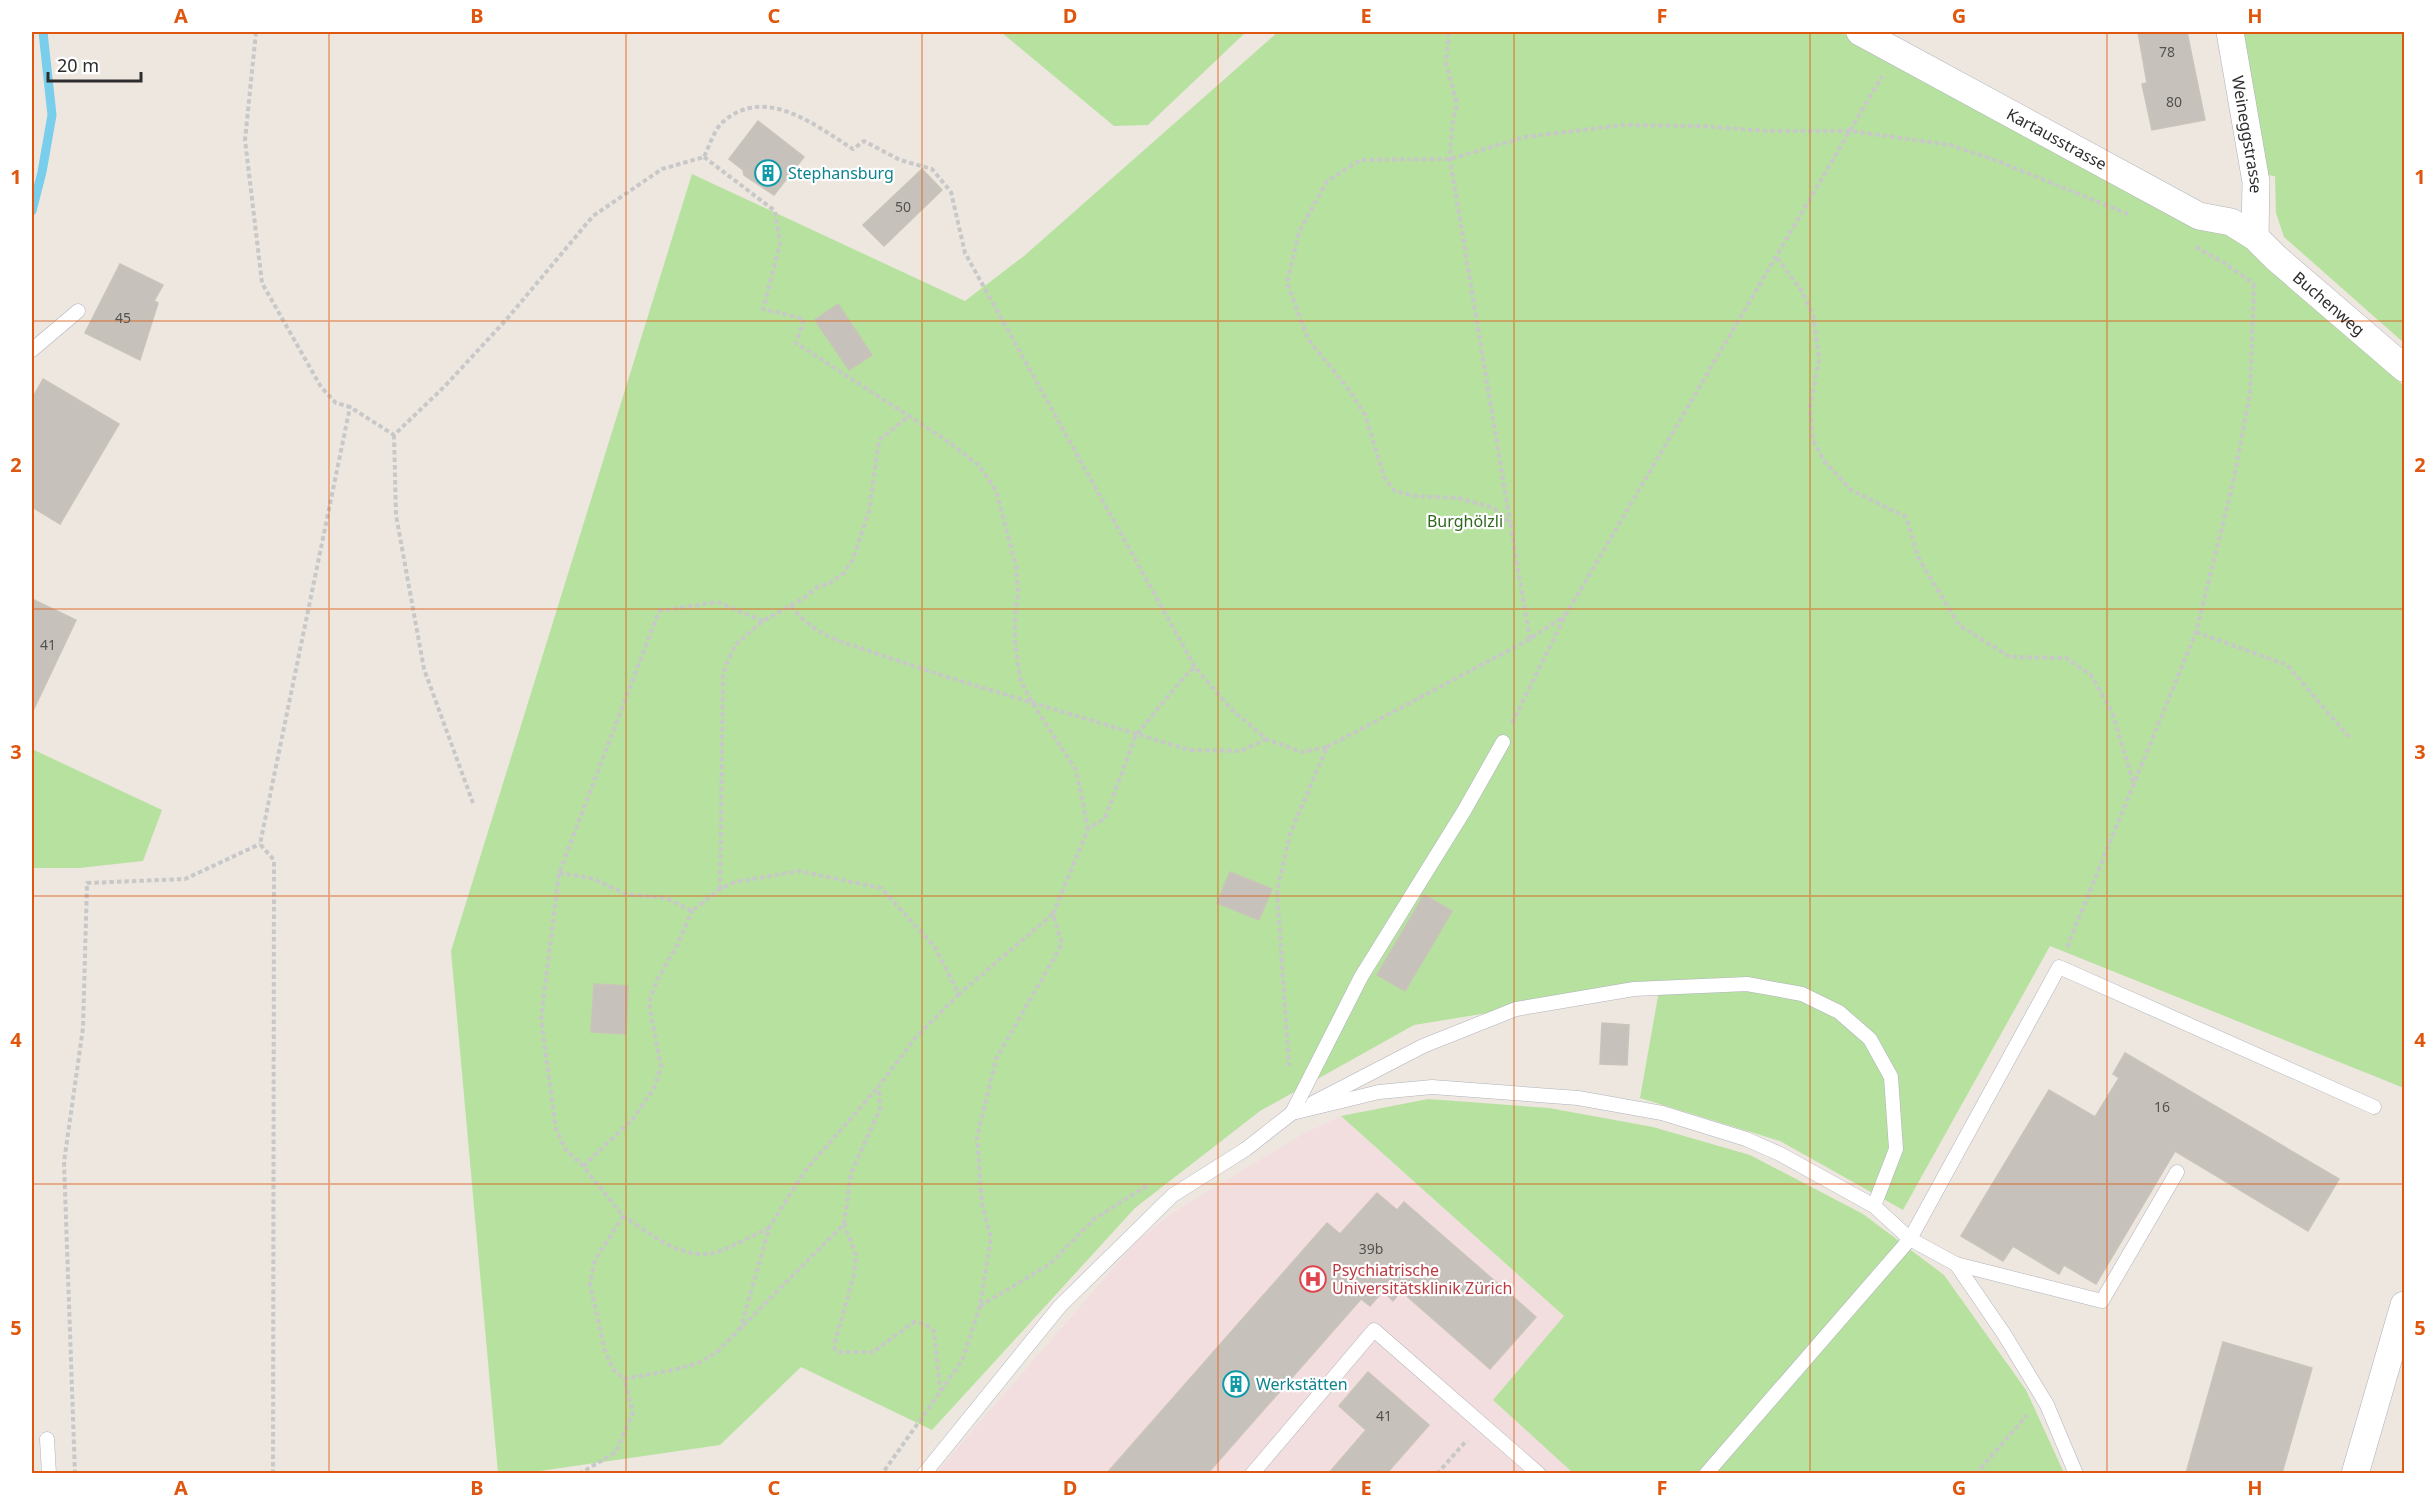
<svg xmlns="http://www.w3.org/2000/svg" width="2436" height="1505" font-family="'Noto Sans',sans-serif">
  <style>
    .medical { fill: #f3dedf }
    .green { fill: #b7e19f }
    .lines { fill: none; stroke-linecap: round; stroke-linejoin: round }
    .stream { stroke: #78ceeb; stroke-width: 9 }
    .building { fill: #c6c2bb; stroke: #c9c3b9; stroke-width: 1.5 }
    .lane-casing { stroke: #b0b2bc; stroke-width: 15 }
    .street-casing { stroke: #b0b2bc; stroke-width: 28 }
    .path { stroke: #c8c8c8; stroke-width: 4; stroke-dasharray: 4.5 3; stroke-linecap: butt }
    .lane { stroke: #fff; stroke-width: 14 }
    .street { stroke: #fff; stroke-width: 27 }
    .grid { fill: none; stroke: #df570e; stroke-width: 1.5; stroke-opacity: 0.55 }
    .labels { text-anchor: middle; stroke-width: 4.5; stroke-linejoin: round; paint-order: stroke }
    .number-label { font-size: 14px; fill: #535250 }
    .street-label { font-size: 16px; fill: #2d2d2d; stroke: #fff }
    .culture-label { font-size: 16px; fill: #0d838f; stroke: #fff; text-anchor: start }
    .park-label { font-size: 16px; fill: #2f681e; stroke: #fff }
    .health-label { font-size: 16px; fill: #be3a42; stroke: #fff; text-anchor: start }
    .neatline { fill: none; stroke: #df570e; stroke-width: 2 }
    .grid-label { font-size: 20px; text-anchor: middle; font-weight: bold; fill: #df570e }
  </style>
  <rect width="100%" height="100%" fill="#ede7e0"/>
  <path class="medical" d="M1341 1116 1564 1317 1494 1400 1573 1473 935 1474 1136 1242 1172 1213 1303 1134Z"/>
  <g class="green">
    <path d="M1001 32H1246L1148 125 1114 126Z"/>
    <path d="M1278 32H1840L2276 258 2335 321 2404 386V1088L2050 946 1903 1210 1780 1141 1640 1098 1660 985 1414 1025 1260 1111 1135 1208 932 1430 801 1367 720 1445 526 1473H498L451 951 692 174 965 301 1024 256Z"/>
    <path d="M2243 32H2404V343L2284 237 2276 213 2275 176 2266 175Z"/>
    <path d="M32 749 162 810 143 861 79 868H32Z"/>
    <path d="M1428 1099 1549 1108 1653 1127 1750 1155 1863 1214 1944 1275 2026 1390 2064 1473H1573L1493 1400 1564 1316 1341 1116Z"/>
  </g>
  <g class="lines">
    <path class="stream" d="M32 211 42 172 52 115 43 32"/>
  </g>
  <g class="building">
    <path d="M2138 32H2187L2205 120 2152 130 2142 84 2147 83Z"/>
    <path d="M758 121 804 157 774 195 744 175 743 170 729 159Z"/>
    <path d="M922 169 942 190 884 246 863 225Z"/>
    <path d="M120 264 163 285 154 301 158 303 140 360 85 333Z"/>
    <path d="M838 304 872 355 849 370 815 320Z"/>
    <path d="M43 379 119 424 60 524 32 507V399Z"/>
    <path d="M32 599 76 620 32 713Z"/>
    <path d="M1230 872 1272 889 1259 920 1217 903Z"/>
    <path d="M1424 895 1452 911 1405 991 1377 975Z"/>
    <path d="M594 984 628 986 626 1034 591 1032Z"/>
    <path d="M1602 1023 1629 1025 1627 1065 1600 1064Z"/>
    <path d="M2125 1053 2339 1179 2308 1231 2175 1151 2096 1284 2064 1265 2059 1274 2013 1246 2003 1261 1961 1236 2049 1090 2095 1117 2119 1078 2113 1074Z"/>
    <path d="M1377 1193 1397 1210 1404 1202 1536 1317 1490 1369 1401 1291 1393 1301 1383 1291 1370 1306 1361 1299 1208 1473H1107L1327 1223 1340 1234Z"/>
    <path d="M2223 1342 2312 1368 2282 1473H2186Z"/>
    <path d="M1368 1372 1429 1425 1387 1473H1329L1366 1430 1339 1406Z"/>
  </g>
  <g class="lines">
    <g class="lane-casing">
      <g id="lane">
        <path d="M32 350 78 311"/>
        <path d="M1313 1103 1423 1046 1516 1009 1634 989 1747 984 1802 994 1839 1012 1870 1039 1891 1077 1896 1149 1874 1206"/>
        <path d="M1292 1113 1361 977 1464 811 1503 742"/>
        <path d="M1956 1264 2102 1301 2177 1172"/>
        <path d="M47 1439 49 1474"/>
        <path d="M924 1474 1060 1306 1173 1195 1246 1149 1292 1113 1379 1092 1432 1087 1578 1098 1662 1113 1746 1139 1780 1154 1874 1206 1910 1239 1956 1264 2004 1334 2047 1405 2076 1474"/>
        <path d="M1252 1474 1374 1330 1539 1474"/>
        <path d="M1706 1474 1910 1239 2059 967 2374 1107"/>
      </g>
    </g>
    <g class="street-casing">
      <g id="street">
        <path id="s1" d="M1860 32 2199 216 2231 222 2255 237 2276 258 2404 368"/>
        <path id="s2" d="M2230 32 2256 182 2255 237"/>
        <path d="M2355 1474 2404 1305"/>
      </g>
    </g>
    <g class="path">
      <path d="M256 32 245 140 262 283 321 387 336 403 350 407 394 435 445 386 506 320 593 216 662 169 704 157C709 146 715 128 724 121 766 85 816 126 853 149L864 141 900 160 932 169 951 192 965 253 1195 667 1230 708 1266 739 1302 752 1327 747 1290 834 1277 891 1289 1066"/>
      <path d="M1449 32 1446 64 1457 104 1452 125 1450 159 1510 522"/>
      <path d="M704 157 775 211 780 244 763 309 804 319 796 343 949 442 978 465 988 478 996 491 1016 566 1018 593 1015 616V642L1020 679 1031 701 1076 770 1088 829"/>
      <path d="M2196 247 2226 264 2254 284"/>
      <path d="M1777 258 1802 291 1813 315 1819 359 1810 409 1813 440 1824 461 1851 490 1906 517 1919 559 1959 625 2010 657 2066 658 2091 675 2112 712 2134 784"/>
      <path d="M394 435 396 515 424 669 473 803"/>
      <path d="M791 606C805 624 819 632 839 641L947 677 1190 750 1241 751 1266 739"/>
      <path d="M763 621 717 602 659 611 559 873 541 1019 556 1129 566 1150 583 1166 623 1216 595 1260 590 1284 605 1351 613 1369 624 1379 673 1370 698 1363 716 1353 844 1224 856 1255 854 1274 835 1342V1349L840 1352H873L914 1322 925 1324 934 1331 940 1390"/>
      <path d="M2196 632 2287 665 2349 737"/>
      <path d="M1530 639 1510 523 1494 508 1458 498 1415 496 1395 491 1385 479 1365 415 1349 390 1308 339 1287 283 1299 232 1327 181 1360 160 1450 159 1525 137 1623 125 1701 126 1765 131H1851L1950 145 1995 160 2128 214"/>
      <path d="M1512 723 1565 616 1882 76"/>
      <path d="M1327 747 1530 639 1564 616"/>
      <path d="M559 873 591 878 626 894 666 898 692 911 720 889 735 882 799 871 881 888 934 946 959 994 1053 914 1062 944 996 1059 977 1137 982 1204 991 1237 980 1306 962 1361 882 1474"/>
      <path d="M720 889 723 673 735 645 763 621 804 598 817 587 830 583 844 573 853 559 869 511 879 440 908 417"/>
      <path d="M1053 914 1088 829 1105 818 1136 735 1184 677 1195 667"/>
      <path d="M2067 947 2196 632 2233 483 2250 393 2254 284"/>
      <path d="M583 1166 632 1120 654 1088 661 1067 649 1003 657 980 677 945 692 911"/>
      <path d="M623 1216C650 1233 682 1262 717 1252 734 1246 752 1236 769 1228"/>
      <path d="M844 1224 851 1173 880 1109 879 1086 916 1037 959 994"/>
      <path d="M980 1306 1050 1264 1094 1219 1148 1185"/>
      <path d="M740 1330 769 1228 804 1172 879 1086"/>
      <path d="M75 1474 64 1162 83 1028 87 883 185 879 260 844"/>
      <path d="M172 1474H176"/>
      <path d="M273 1474 274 860 260 844 350 407"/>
      <path d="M579 1474 616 1452 633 1412 624 1379"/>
      <path d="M1437 1474 1467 1440"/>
      <path d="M1976 1474 2027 1415"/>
    </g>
    <use href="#lane" class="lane"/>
    <use href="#street" class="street"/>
  </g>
  <path class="grid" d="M329 32V1474M626 32V1474M922 32V1474M1218 32V1474M1514 32V1474M1810 32V1474M2107 32V1474M32 321H2404M32 609H2404M32 896H2404M32 1184H2404"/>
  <defs>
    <g id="building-ring" transform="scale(1.35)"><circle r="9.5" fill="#fff" stroke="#0f9aa8" stroke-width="1.5"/><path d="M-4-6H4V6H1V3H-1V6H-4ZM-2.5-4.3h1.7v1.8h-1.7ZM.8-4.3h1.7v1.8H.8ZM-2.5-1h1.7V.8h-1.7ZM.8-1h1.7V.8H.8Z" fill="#0f9aa8"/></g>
    <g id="hospital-ring" transform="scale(1.35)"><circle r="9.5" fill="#fff" stroke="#e0444e" stroke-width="1.5"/><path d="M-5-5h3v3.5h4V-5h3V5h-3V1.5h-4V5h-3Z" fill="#e0444e"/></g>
  </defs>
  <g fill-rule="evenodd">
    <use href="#building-ring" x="768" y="173"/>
    <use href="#hospital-ring" x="1313" y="1279"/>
    <use href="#building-ring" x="1236" y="1384"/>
  </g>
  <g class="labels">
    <g class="number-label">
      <text x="2167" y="57">78</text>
      <text x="2174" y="107">80</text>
      <text x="903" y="212">50</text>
      <text x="123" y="323">45</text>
      <text x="48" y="650">41</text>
      <text x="2162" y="1112">16</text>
      <text x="1371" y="1254">39b</text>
      <text x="1384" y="1421">41</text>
    </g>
    <g class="street-label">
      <text dy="6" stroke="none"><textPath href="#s2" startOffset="104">Weineggstrasse</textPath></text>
      <text dy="6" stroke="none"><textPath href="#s1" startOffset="224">Kartausstrasse</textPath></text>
      <text dy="6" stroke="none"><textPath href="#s1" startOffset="546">Buchenweg</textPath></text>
    </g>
    <g class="culture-label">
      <text x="788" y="179">Stephansburg</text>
      <text x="1256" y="1390">Werkstätten</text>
    </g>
    <g class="park-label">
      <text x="1465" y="527">Burghölzli</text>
    </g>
    <g class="health-label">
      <text x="1332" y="1276">Psychiatrische<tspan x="1332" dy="18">Universitätsklinik Zürich</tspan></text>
    </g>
  </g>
  <rect width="2436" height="1505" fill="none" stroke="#ffffff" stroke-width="66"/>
  <path d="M48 72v9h93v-9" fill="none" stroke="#2d2d2d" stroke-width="3"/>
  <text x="57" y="72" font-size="18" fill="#2d2d2d" stroke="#ffffff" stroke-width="4.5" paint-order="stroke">20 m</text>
  <rect x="33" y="33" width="2370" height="1439" class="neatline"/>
  <g class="grid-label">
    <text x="181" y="23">A</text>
    <text x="477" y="23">B</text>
    <text x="774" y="23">C</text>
    <text x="1070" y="23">D</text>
    <text x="1366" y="23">E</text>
    <text x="1662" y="23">F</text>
    <text x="1959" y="23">G</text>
    <text x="2255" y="23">H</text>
    <text x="16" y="184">1</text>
    <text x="2420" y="184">1</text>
    <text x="16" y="472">2</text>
    <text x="2420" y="472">2</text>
    <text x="16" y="759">3</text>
    <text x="2420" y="759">3</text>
    <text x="16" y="1047">4</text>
    <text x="2420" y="1047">4</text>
    <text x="16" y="1335">5</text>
    <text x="2420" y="1335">5</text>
    <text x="181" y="1495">A</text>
    <text x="477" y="1495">B</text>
    <text x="774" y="1495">C</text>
    <text x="1070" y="1495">D</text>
    <text x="1366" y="1495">E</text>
    <text x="1662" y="1495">F</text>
    <text x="1959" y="1495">G</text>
    <text x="2255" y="1495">H</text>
  </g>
</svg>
